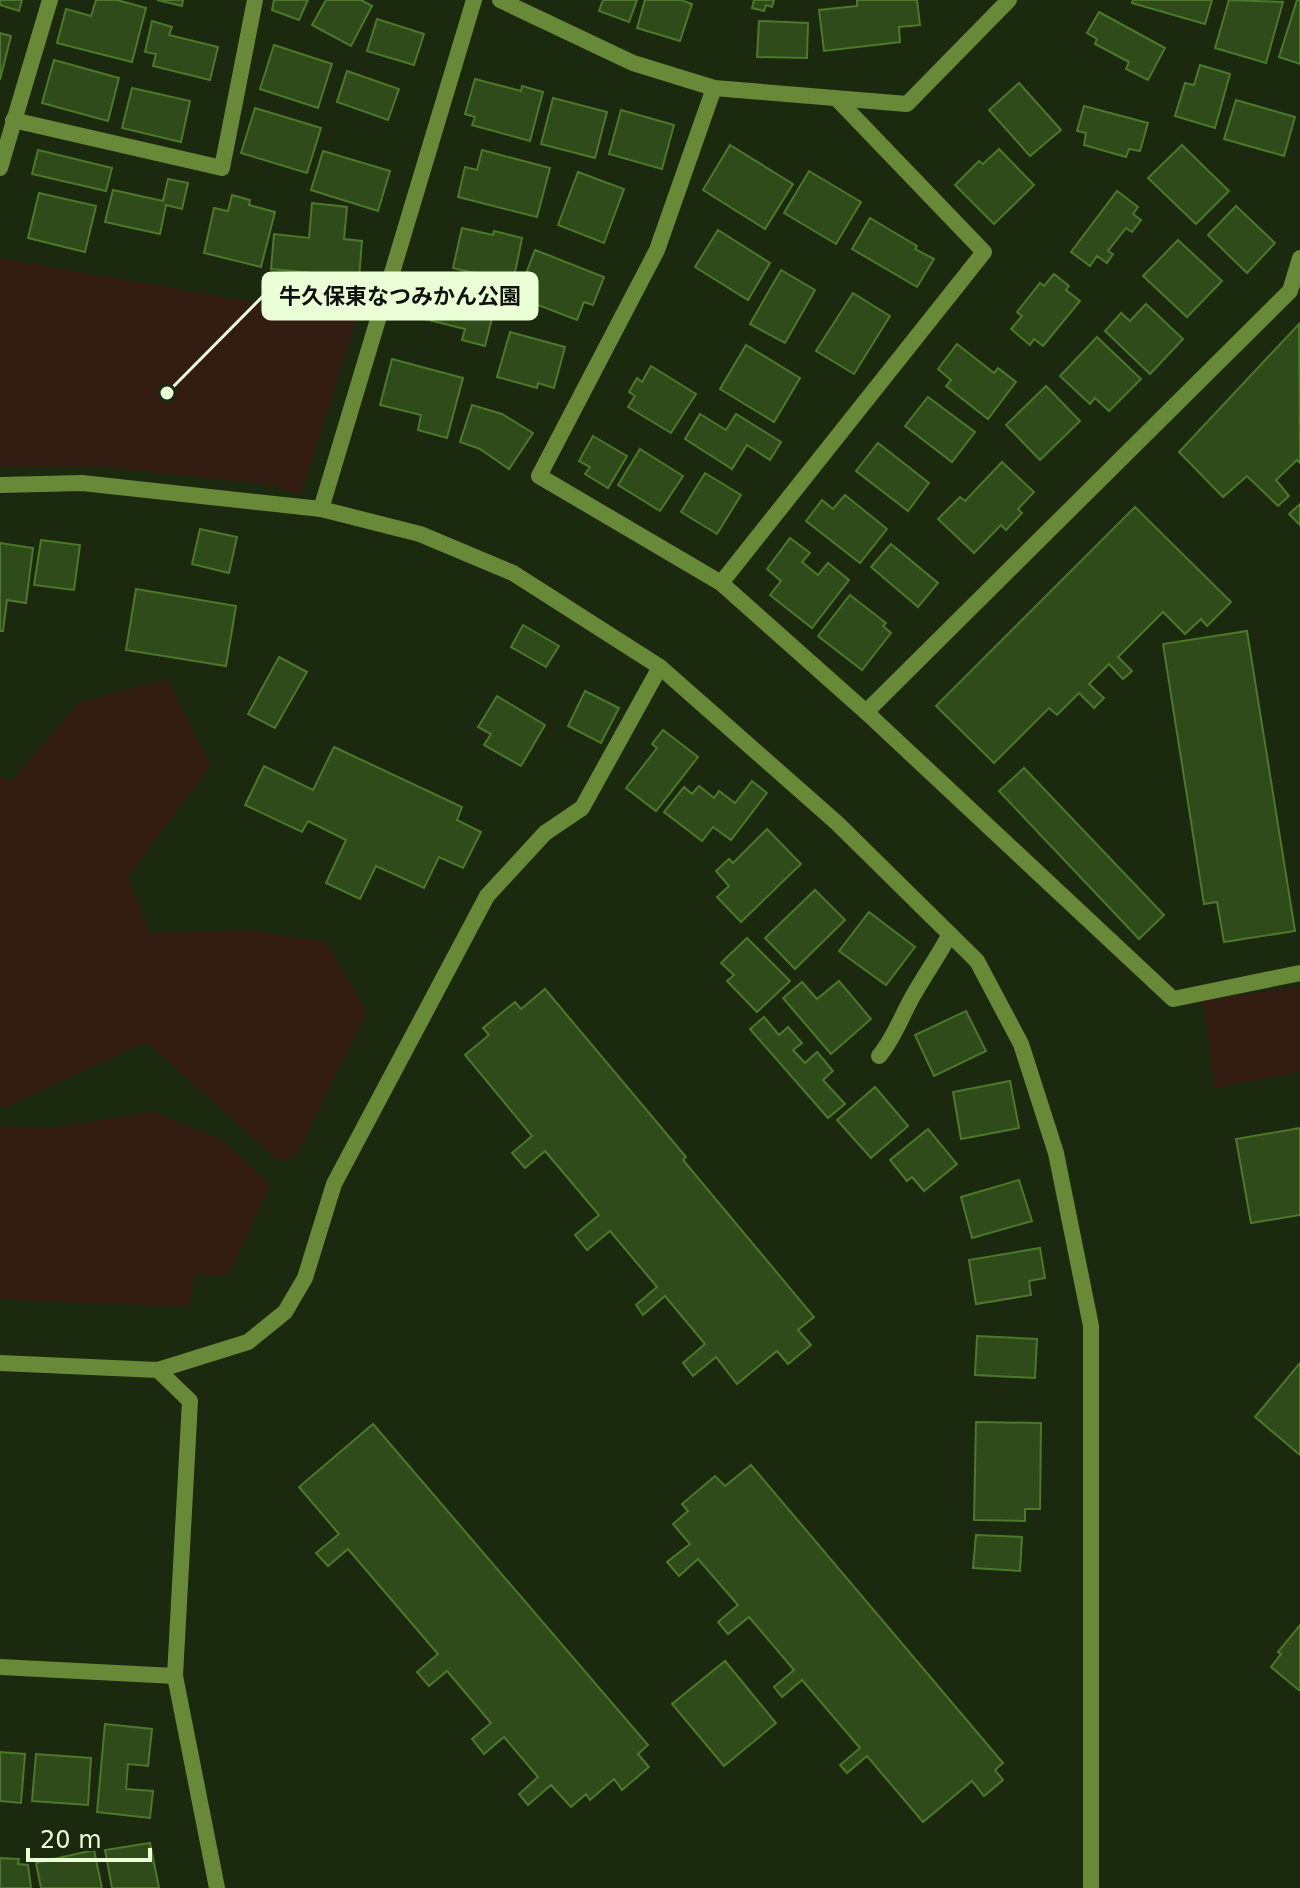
<svg xmlns="http://www.w3.org/2000/svg" width="1300" height="1888" font-family="'DejaVu Sans','Noto Sans JP',sans-serif">
  <style>
    .green { fill: #331d12 }
    .building { fill: #2f4b1a; stroke: #4c782b; stroke-width: 2 }
    .lines { fill: none; stroke-linecap: round; stroke-linejoin: round }
    .lane { stroke: #688a38; stroke-width: 16 }
    .street { stroke: #688a38; stroke-width: 16 }
    .leader { fill: none; stroke: #ebffd7; stroke-width: 3 }
    .callout-dot { fill: #ebffd7; stroke: #1b290f; stroke-width: 3 }
    .callout { fill: #ebffd7; stroke: #ebffd7; stroke-width: 3 }
    .callout-label { font-size: 22px; text-anchor: middle; font-weight: bold; fill: #111 }
  </style>
  <rect width="100%" height="100%" fill="#1b290f"/>
  <g class="green">
    <path d="M0 258 356 320 301 495 264 484 98 466 0 467Z"/>
    <path d="M167 679 211 765 128 877 149 933 249 930 327 942 367 1012 295 1158 279 1161 146 1042 6 1107 0 1106V778L12 781 78 703Z"/>
    <path d="M1300 986V1072L1214 1088 1203 1001Z"/>
    <path d="M153 1112 223 1140 271 1185 228 1276 195 1275 188 1307 0 1299V1126L50 1128Z"/>
  </g>
  <g class="building">
    <path d="M0 0H22L19 11 0 5Z"/>
    <path d="M96 0H117L146 8 132 62 57 43 66 9 91 16Z"/>
    <path d="M157 0H183L182 6Z"/>
    <path d="M274 0H308L299 20 272 10Z"/>
    <path d="M326 0H361L372 6 351 46 312 25Z"/>
    <path d="M603 0H637L629 22 599 11Z"/>
    <path d="M645 0H681L692 4 680 41 637 28Z"/>
    <path d="M754 0H774L772 7 766 5 764 11 752 8Z"/>
    <path d="M857 0H917L920 25 899 27 900 42 824 51 819 10 857 6Z"/>
    <path d="M1133 0H1212L1205 24 1132 3Z"/>
    <path d="M1229 0 1283 2 1266 63 1215 48Z"/>
    <path d="M1297 0H1300V64L1279 57Z"/>
    <path d="M1099 12 1165 48 1148 80 1126 69 1129 62 1095 44 1097 39 1087 33Z"/>
    <path d="M377 19 424 34 414 65 367 51Z"/>
    <path d="M152 21 172 27 169 35 218 47 210 80 153 66 156 54 145 52Z"/>
    <path d="M759 21 808 23 807 58 757 57Z"/>
    <path d="M0 33 11 36 0 80Z"/>
    <path d="M274 45 332 64 318 108 260 89Z"/>
    <path d="M54 60 119 78 108 121 42 103Z"/>
    <path d="M1200 65 1230 74 1215 128 1175 116 1185 83 1194 85Z"/>
    <path d="M347 71 399 89 388 120 337 102Z"/>
    <path d="M475 79 521 91 522 86 543 92 530 141 472 125 475 117 465 114Z"/>
    <path d="M1019 83 1061 130 1030 156 989 110Z"/>
    <path d="M132 88 190 101 181 142 122 128Z"/>
    <path d="M553 98 607 112 595 158 541 144Z"/>
    <path d="M1236 100 1295 117 1284 156 1224 139Z"/>
    <path d="M1084 106 1148 123 1140 151 1129 149 1126 157 1084 145 1086 133 1077 131Z"/>
    <path d="M255 108 321 128 307 173 241 153Z"/>
    <path d="M621 110 674 125 662 169 609 154Z"/>
    <path d="M730 145 793 184 765 229 703 190Z"/>
    <path d="M1182 145 1229 191 1196 224 1148 178Z"/>
    <path d="M999 149 1034 185 994 224 955 185 979 161 983 164Z"/>
    <path d="M38 150 112 168 106 191 32 174Z"/>
    <path d="M482 150 550 168 537 217 458 197 465 167 477 170Z"/>
    <path d="M323 151 390 171 378 211 311 190Z"/>
    <path d="M809 171 861 202 836 244 784 213Z"/>
    <path d="M578 172 624 189 604 243 558 225Z"/>
    <path d="M168 179 188 183 182 209 166 205 160 234 105 222 113 190 163 201Z"/>
    <path d="M1117 191 1138 207 1133 214 1141 220 1132 232 1126 228 1108 251 1113 254 1107 263 1097 256 1090 266 1071 252Z"/>
    <path d="M39 193 96 206 85 252 28 238Z"/>
    <path d="M232 195 250 200 249 205 275 212 261 267 204 253 214 208 228 211Z"/>
    <path d="M312 203 347 207 344 239 362 241 359 277 271 269 274 234 309 238Z"/>
    <path d="M1236 206 1275 243 1247 273 1208 235Z"/>
    <path d="M870 218 917 246 915 249 934 259 917 287 852 249Z"/>
    <path d="M462 228 493 235 494 231 522 238 513 282 453 268Z"/>
    <path d="M718 230 770 263 748 300 695 267Z"/>
    <path d="M1178 240 1222 281 1187 317 1143 276Z"/>
    <path d="M535 250 604 277 593 305 584 302 577 320 517 297Z"/>
    <path d="M781 270 815 290 785 343 750 324Z"/>
    <path d="M1054 274 1069 286 1066 290 1080 301 1043 346 1034 339 1030 345 1011 329 1022 316 1017 312 1040 283 1044 286Z"/>
    <path d="M427 277 490 293 488 301 496 302 485 346 462 340 465 329 417 317Z"/>
    <path d="M853 293 890 316 854 374 816 351Z"/>
    <path d="M1146 304 1183 339 1150 374 1105 331 1121 313 1130 321Z"/>
    <path d="M1299 324 1300 463 1297 460 1276 480 1289 496 1278 506 1247 476 1223 497 1179 452Z"/>
    <path d="M510 332 565 347 554 388 538 383 537 388 497 377Z"/>
    <path d="M1097 337 1141 379 1109 411 1095 398 1090 404 1060 376Z"/>
    <path d="M957 344 994 373 998 368 1016 382 988 419 946 386 951 380 938 369Z"/>
    <path d="M746 345 800 378 774 422 720 389Z"/>
    <path d="M392 359 463 378 447 438 418 430 421 415 380 405Z"/>
    <path d="M651 366 696 394 671 433 628 407 635 396 629 392 637 378 642 382Z"/>
    <path d="M1046 386 1080 421 1040 460 1006 425Z"/>
    <path d="M928 397 975 432 952 462 905 426Z"/>
    <path d="M472 405 502 414 533 433 509 469 480 449 460 442Z"/>
    <path d="M700 414 726 430 736 414 781 442 770 460 747 445 732 469 685 439Z"/>
    <path d="M593 436 627 456 608 488 585 474 590 467 579 461Z"/>
    <path d="M878 443 929 483 908 511 856 471Z"/>
    <path d="M640 449 683 476 660 511 618 485Z"/>
    <path d="M1002 462 1034 492 1018 509 1022 513 1006 530 1001 525 974 553 938 519 960 497 965 501Z"/>
    <path d="M705 473 741 495 717 534 681 512Z"/>
    <path d="M845 495 887 529 860 563 806 521 822 500 833 509Z"/>
    <path d="M1300 504V525L1289 514Z"/>
    <path d="M1135 507 1231 602 1207 626 1201 619 1185 634 1163 612 1118 657 1132 671 1123 679 1109 664 1089 684 1104 698 1094 708 1079 693 1057 715 1049 708 994 763 936 706Z"/>
    <path d="M200 529 237 537 229 573 192 564Z"/>
    <path d="M790 538 810 553 802 562 818 575 828 563 849 580 812 628 770 595 781 581 767 569Z"/>
    <path d="M41 540 80 545 74 590 34 585Z"/>
    <path d="M0 543 33 548 26 603 7 600 3 631H0Z"/>
    <path d="M891 544 938 583 918 607 871 567Z"/>
    <path d="M136 589 236 606 226 666 126 650Z"/>
    <path d="M850 595 886 623 883 626 891 633 862 670 818 636Z"/>
    <path d="M523 625 559 646 546 667 511 647Z"/>
    <path d="M1247 631 1295 931 1224 942 1217 902 1204 904 1163 644Z"/>
    <path d="M279 657 307 672 275 728 248 714Z"/>
    <path d="M585 691 619 708 601 743 568 726Z"/>
    <path d="M497 696 545 725 521 766 484 745 491 734 478 727Z"/>
    <path d="M663 730 698 757 656 811 626 788 657 748 652 744Z"/>
    <path d="M334 747 462 807 457 820 481 832 463 868 439 857 424 888 376 866 360 899 326 883 346 840 308 821 302 832 245 805 264 766 313 790Z"/>
    <path d="M1024 768 1164 915 1139 939 999 791Z"/>
    <path d="M752 781 767 793 731 840 713 827 702 841 664 812 684 787 692 794 699 786 714 798 719 791 735 803Z"/>
    <path d="M767 829 801 864 741 922 717 897 729 886 716 871 729 859 733 863Z"/>
    <path d="M815 890 845 920 795 969 765 938Z"/>
    <path d="M869 912 915 947 886 985 839 951Z"/>
    <path d="M747 938 790 981 757 1012 727 981 734 975 721 963Z"/>
    <path d="M839 981 871 1019 831 1054 783 998 802 982 817 999Z"/>
    <path d="M545 989 686 1157 683 1160 814 1317 798 1330 811 1345 788 1364 777 1351 737 1384 716 1357 693 1376 683 1363 705 1344 665 1296 643 1315 636 1305 657 1287 610 1231 587 1250 575 1235 599 1215 545 1151 525 1168 512 1153 532 1136 465 1055 489 1035 483 1028 515 1002 521 1009Z"/>
    <path d="M966 1011 986 1051 934 1076 915 1035Z"/>
    <path d="M764 1017 779 1035 788 1027 802 1043 793 1050 805 1063 817 1052 833 1071 823 1080 845 1104 828 1118 750 1029Z"/>
    <path d="M1010 1081 1019 1128 961 1139 953 1092Z"/>
    <path d="M875 1087 908 1126 871 1158 837 1120Z"/>
    <path d="M1300 1128V1215L1251 1223 1236 1139Z"/>
    <path d="M928 1129 957 1164 924 1191 912 1177 907 1181 890 1160Z"/>
    <path d="M1019 1180 1032 1221 972 1238 961 1197Z"/>
    <path d="M1040 1248 1045 1278 1029 1281 1031 1295 976 1304 969 1260Z"/>
    <path d="M977 1336 1037 1339 1035 1378 975 1375Z"/>
    <path d="M1300 1363V1455L1255 1417Z"/>
    <path d="M976 1422 1041 1423 1040 1509H1025V1521L974 1520Z"/>
    <path d="M373 1424 648 1745 638 1754 649 1767 622 1790 614 1779 590 1800 586 1794 571 1807 551 1785 528 1805 519 1794 538 1777 504 1737 484 1754 472 1739 491 1723 447 1671 429 1686 417 1672 438 1654 348 1549 328 1566 316 1553 339 1534 299 1487Z"/>
    <path d="M751 1465 1003 1763 995 1770 1003 1780 984 1796 972 1781 923 1822 867 1756 847 1773 840 1765 860 1748 802 1680 782 1697 774 1687 794 1670 749 1617 728 1634 718 1622 738 1605 698 1559 679 1576 667 1562 690 1544 673 1524 688 1511 682 1504 715 1476 725 1486Z"/>
    <path d="M976 1535 1022 1537 1020 1571 973 1568Z"/>
    <path d="M1300 1625V1691L1271 1667 1281 1654 1278 1652Z"/>
    <path d="M725 1661 776 1723 724 1766 672 1704Z"/>
    <path d="M105 1724 152 1729 148 1766 128 1764 126 1789 153 1791 150 1818 97 1812Z"/>
    <path d="M0 1752 25 1754 21 1803 0 1801Z"/>
    <path d="M36 1754 91 1758 88 1805 32 1801Z"/>
    <path d="M150 1843 159 1888H112L105 1850Z"/>
    <path d="M94 1850 102 1888H41L36 1863Z"/>
    <path d="M0 1858 19 1859 18 1864 28 1865 31 1888H0Z"/>
  </g>
  <g class="lines">
    <g class="lane">
      <path d="M13 120 222 168 255 0"/>
      <path d="M879 1056C896 1036 903 1011 917 989 928 970 940 953 950 934"/>
      <path d="M158 1370 248 1342 285 1312 305 1278 334 1184 487 896 545 833 582 808 660 667"/>
    </g>
    <g class="street">
      <path d="M500 0 633 63 714 88 907 104 1009 0"/>
      <path d="M714 88 657 250 539 476 721 583 866 712 1173 999 1300 973"/>
      <path d="M0 168 50 0"/>
      <path d="M0 485 82 483 321 509 420 534 513 573 660 667 837 823 977 961 1021 1044 1056 1153 1091 1326V1888"/>
      <path d="M321 509 474 0"/>
      <path d="M721 583 984 252 837 99"/>
      <path d="M866 712 1290 291 1300 258"/>
      <path d="M0 1363 158 1370 190 1401 175 1676 217 1888"/>
      <path d="M0 1667 175 1676"/>
    </g>
  </g>
  <path class="leader" d="M167 393L263 296"/>
  <circle class="callout-dot" cx="167" cy="393" r="8"/>
  <rect class="callout" x="263" y="273" width="274" height="46" rx="8"/>
  <g class="callout-label">
    <text x="400" y="304">牛久保東なつみかん公園</text>
  </g>
  <path d="M28 1848v12h122v-12" fill="none" stroke="#ebffd7" stroke-width="4"/>
  <text x="40" y="1848" font-size="24" fill="#ebffd7" stroke="#1b290f" stroke-width="6" paint-order="stroke">20 m</text>
</svg>
